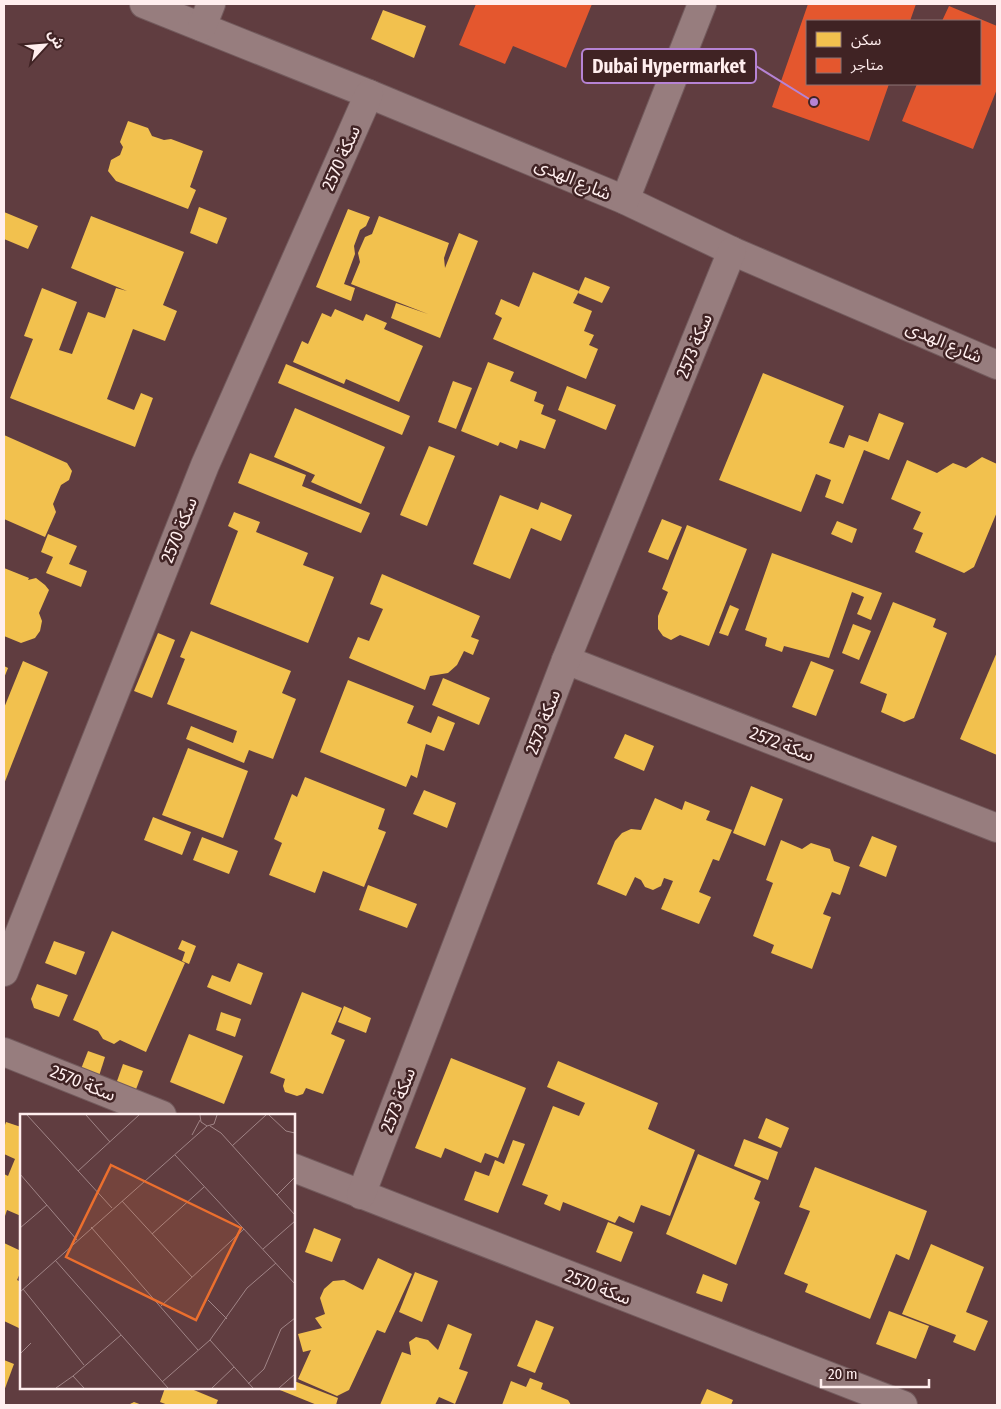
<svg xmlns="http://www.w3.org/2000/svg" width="1001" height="1409" font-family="'Fira Sans Condensed','Noto Sans Arabic',sans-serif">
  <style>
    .homes { fill: #f2c14e }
    .shops { fill: #e4572e }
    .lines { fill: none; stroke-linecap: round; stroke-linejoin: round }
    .minor-casing { stroke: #735b5d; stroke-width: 30 }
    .minor { stroke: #977d7e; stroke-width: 28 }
    .labels { text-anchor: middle; stroke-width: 5; stroke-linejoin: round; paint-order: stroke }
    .street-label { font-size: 18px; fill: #fee; stroke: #402324 }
    .inset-road { fill: none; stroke: #a08486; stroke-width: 1 }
    .view { fill: #eb6f2e; fill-opacity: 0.15; stroke: #eb6f2e; stroke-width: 2.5 }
    .inset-edge { fill: none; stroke: #fee; stroke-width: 2.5 }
    .leader { fill: none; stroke: #b683d4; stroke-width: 2 }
    .callout-dot { fill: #b683d4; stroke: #402324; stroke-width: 2 }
    .callout { fill: #402324; stroke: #b683d4; stroke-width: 2 }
    .callout-label { font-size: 19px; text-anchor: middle; font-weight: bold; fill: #fee }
  </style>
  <rect width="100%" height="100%" fill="#603d40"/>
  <g class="homes">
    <path d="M383 10 426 26 414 58 371 39Z"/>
    <path d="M128 121 148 128 152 136 164 140 171 139 203 151 190 187 196 190 188 209 116 181 108 171 111 160 120 155 123 147 120 142Z"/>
    <path d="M199 207 227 218 217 244 190 233Z"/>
    <path d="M348 209 370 217 366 226 360 230 354 246 355 254 344 284 355 288 351 301 316 287Z"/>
    <path d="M4 212 38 226 28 249 4 239Z"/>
    <path d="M91 216 184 252 163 305 177 311 165 341 133 329 107 399 134 410 141 393 153 398 135 447 10 398 33 339 24 336 42 288 77 302 59 350 72 354 88 312 105 318 116 288 127 291 71 268Z"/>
    <path d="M379 216 449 243 444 258 445 268 459 233 478 241 440 338 391 318 396 303 428 314 351 284 360 262 358 253 365 237 372 234Z"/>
    <path d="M533 272 579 291 573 303 592 311 584 331 594 335 589 345 598 349 586 379 493 339 502 318 495 314 501 299 519 307Z"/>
    <path d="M585 277 610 287 602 303 578 293Z"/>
    <path d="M335 309 363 321 366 314 387 323 384 329 423 346 399 402 346 379 344 384 293 362 302 341 308 344 322 313 331 317Z"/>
    <path d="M488 362 514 372 510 381 537 392 534 401 544 405 541 414 556 420 545 449 520 440 517 449 500 442 498 446 461 431Z"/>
    <path d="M286 364 410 416 402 435 278 383Z"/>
    <path d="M763 373 844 406 829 443 844 448 849 435 868 442 879 413 904 423 889 460 864 450 843 504 825 497 831 480 816 474 801 512 719 480Z"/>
    <path d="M453 381 472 388 456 429 438 422Z"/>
    <path d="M567 386 616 405 606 430 558 410Z"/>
    <path d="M295 408 385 447 361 504 311 482 315 475 274 457Z"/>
    <path d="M4 435 67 463 72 471 69 480 61 485 53 504 56 512 45 537 4 519Z"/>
    <path d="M429 446 455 456 427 526 400 515Z"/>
    <path d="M250 453 306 475 302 486 370 513 361 533 238 483Z"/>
    <path d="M982 457 997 464V512L974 567 964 573 915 552 923 533 913 529 921 512 891 499 907 460 937 473 953 463 966 468Z"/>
    <path d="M500 495 538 510 541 502 572 515 561 541 531 528 510 579 473 564Z"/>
    <path d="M234 512 260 522 256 532 308 553 303 565 334 577 308 643 210 604 238 531 228 526Z"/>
    <path d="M662 519 682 527 668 560 648 552Z"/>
    <path d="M837 521 857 529 852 543 831 534Z"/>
    <path d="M687 525 747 549 709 646 680 635 671 640 663 636 658 629V616L668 592 662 589Z"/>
    <path d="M48 534 77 546 69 564 87 571 81 587 46 573 53 557 41 552Z"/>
    <path d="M772 553 882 593 871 620 857 614 864 597 852 592 829 658 784 646 782 652 765 646 767 638 745 630Z"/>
    <path d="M4 568 29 578 28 580 36 578 45 585 49 590 39 613 42 621 40 631 35 638 21 643 4 636Z"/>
    <path d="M382 574 480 616 471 637 479 640 473 655 464 651 457 665 448 673 430 676 425 690 349 658 358 637 369 641 383 609 370 604Z"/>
    <path d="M893 602 936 619 933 627 947 633 914 718 904 722 881 712 887 694 860 683Z"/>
    <path d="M730 605 739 609 728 636 719 633Z"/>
    <path d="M853 624 871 631 859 660 842 653Z"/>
    <path d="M191 631 291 671 282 693 296 699 273 759 249 750 244 763 186 739 191 726 233 743 237 731 167 704 185 659 180 657Z"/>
    <path d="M158 633 175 640 152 698 134 691Z"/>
    <path d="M997 652V755L960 739Z"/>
    <path d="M23 661 48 672 4 784V708Z"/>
    <path d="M811 661 834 670 816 716 792 707Z"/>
    <path d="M4 666 8 668 4 678Z"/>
    <path d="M443 678 490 698 479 725 432 705Z"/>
    <path d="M348 680 414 706 407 723 431 733 438 716 455 723 444 751 426 744 417 778 411 775 406 787 320 752Z"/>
    <path d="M625 734 654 746 644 771 614 758Z"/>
    <path d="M188 748 248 771 223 838 162 815Z"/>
    <path d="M305 777 385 809 378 829 386 832 364 887 323 871 315 893 269 875 282 843 274 839 292 794 297 797Z"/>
    <path d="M751 786 783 799 765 846 733 833Z"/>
    <path d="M424 790 456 803 447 828 413 814Z"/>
    <path d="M655 798 682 810 685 801 710 811 706 820 732 830 719 861 713 859 699 892 711 897 699 924 661 909 673 881 664 878 661 886 653 890 645 887 641 880 635 877 626 896 597 884 615 841 622 833 631 829 641 830Z"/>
    <path d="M153 817 191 832 182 855 144 840Z"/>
    <path d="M872 836 897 846 886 877 859 866Z"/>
    <path d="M202 837 238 851 229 874 193 860Z"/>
    <path d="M781 840 802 849 811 843 830 849 834 861 850 867 840 895 832 892 823 914 831 917 812 969 771 953 774 945 753 936 773 883 766 880Z"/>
    <path d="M368 885 417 904 407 928 359 910Z"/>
    <path d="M112 931 185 963 146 1052 120 1040 114 1044 103 1039 98 1031 73 1020Z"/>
    <path d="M182 940 196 946 189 964 182 961 185 952 178 949Z"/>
    <path d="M54 941 85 952 76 975 45 963Z"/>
    <path d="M238 963 263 973 251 1005 207 987 212 975 230 982Z"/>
    <path d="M37 984 68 995 59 1017 34 1008 31 999Z"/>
    <path d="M302 992 342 1008 331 1034 345 1040 323 1094 306 1088 303 1094 297 1096 285 1092 283 1086 285 1079 270 1073Z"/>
    <path d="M344 1006 371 1018 366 1033 338 1022Z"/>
    <path d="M221 1012 241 1019 235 1037 216 1030Z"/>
    <path d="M189 1034 243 1056 224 1104 170 1082Z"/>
    <path d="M88 1051 105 1057 99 1076 81 1069Z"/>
    <path d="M451 1058 526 1088 498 1158 485 1153 481 1163 445 1148 441 1158 415 1148Z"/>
    <path d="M558 1061 658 1103 648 1129 695 1150 670 1216 641 1205 634 1223 619 1216 615 1223 563 1202 560 1211 544 1204 548 1195 522 1185 553 1106 579 1116 585 1103 547 1087Z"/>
    <path d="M123 1064 143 1071 135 1092 116 1084Z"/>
    <path d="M766 1118 789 1128 781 1148 758 1138Z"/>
    <path d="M6 1122 21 1127V1216L7 1210 4 1219V1174L8 1176 15 1159 4 1154V1128Z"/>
    <path d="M744 1139 778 1152 768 1180 734 1166Z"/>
    <path d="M513 1140 525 1144 498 1213 464 1200 475 1171 489 1176 495 1160 504 1164Z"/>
    <path d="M698 1154 761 1181 754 1199 760 1202 736 1265 666 1234Z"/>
    <path d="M815 1167 927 1211 909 1260 896 1254 870 1319 805 1292 808 1284 784 1274 810 1211 799 1207Z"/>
    <path d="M608 1222 633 1232 621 1262 596 1252Z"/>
    <path d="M314 1228 341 1239 332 1262 305 1252Z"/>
    <path d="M4 1243 21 1251V1271L17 1280 21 1282V1329L4 1321Z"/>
    <path d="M931 1244 984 1267 966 1312 988 1321 975 1351 953 1342 956 1335 902 1314Z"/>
    <path d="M378 1258 412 1274 385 1333 377 1330 349 1390 337 1396 298 1379 311 1350 303 1352 298 1334 322 1328 315 1318 325 1314 320 1298 324 1289 333 1281 344 1280 363 1290Z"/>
    <path d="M415 1272 438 1281 422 1322 399 1312Z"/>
    <path d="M703 1274 728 1284 722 1302 696 1293Z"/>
    <path d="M889 1311 929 1326 916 1359 876 1344Z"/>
    <path d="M536 1320 554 1327 535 1373 517 1366Z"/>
    <path d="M448 1324 472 1334 459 1369 468 1372 455 1404 439 1397 435 1405H380L402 1352 411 1355 409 1342 416 1337 428 1340 438 1350Z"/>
    <path d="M4 1360 14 1364 4 1391Z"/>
    <path d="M530 1378 543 1383 541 1389 568 1400 571 1405H502L511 1381 526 1387Z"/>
    <path d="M294 1381 338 1398 336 1405H317L275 1388H294Z"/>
    <path d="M165 1388H189L218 1400 216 1405H168L160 1402Z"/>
    <path d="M707 1389 733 1400 731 1405H700Z"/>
    <path d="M134 1402 142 1405H128Z"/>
  </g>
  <g class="shops">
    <path d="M476 4H592L566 68 513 46 505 64 459 45Z"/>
    <path d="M808 4H916L910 21H807V84H889L869 141 772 107Z"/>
    <path d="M949 6 997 26V89L973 149 902 121 917 84H980V21H942Z"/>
  </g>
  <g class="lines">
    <g class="minor-casing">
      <g id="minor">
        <path d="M144 4 369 94 625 200 732 251 997 365"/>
        <path d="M202 27 211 4"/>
        <path d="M625 200 702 4"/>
        <path d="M566 660 997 828"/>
        <path d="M4 972 205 465 369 94"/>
        <path d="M4 1052 162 1115"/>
        <path d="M294 1168 903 1405"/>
        <path d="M361 1195 566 660 732 251"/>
      </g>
    </g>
    <use href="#minor" class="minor"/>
  </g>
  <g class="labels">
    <g class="street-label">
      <text transform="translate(341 158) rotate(-66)" y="6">سكة 2570</text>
      <text transform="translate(573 179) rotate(23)" y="6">شارع الهدى</text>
      <text transform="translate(944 342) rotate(23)" y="6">شارع الهدى</text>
      <text transform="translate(694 346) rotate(-68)" y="6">سكة 2573</text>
      <text transform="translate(179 530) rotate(-68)" y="6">سكة 2570</text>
      <text transform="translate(543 722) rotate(-69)" y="6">سكة 2573</text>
      <text transform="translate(782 744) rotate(21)" y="6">سكة 2572</text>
      <text transform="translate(83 1083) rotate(22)" y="6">سكة 2570</text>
      <text transform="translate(398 1100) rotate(-69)" y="6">سكة 2573</text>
      <text transform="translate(598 1287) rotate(21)" y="6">سكة 2570</text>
    </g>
  </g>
  <g transform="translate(20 1114)">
    <rect width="275" height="275" fill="#603d40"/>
    <path class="inset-road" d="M7 1 92 94M66 1 90 28M180 1 181 8 187 12 194 10 197 1M249 1 266 17 275 19M190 12 201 19 275 101M172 21 180 6M212 32 246 1M155 41 275 170M58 57 119 1M0 60 57 126M257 81 275 63M102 87 172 163M71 113 178 236M0 114 27 91M132 120 184 73M243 135 275 107M35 146 148 274M3 175 64 251M0 178 187 12M188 186 207 205M141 192 224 115M190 226 233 274M0 240 11 229M142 268 190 226 227 174 256 149M228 270 244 255 261 215 275 204M36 274 53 262M64 274 53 262 101 221M192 274 214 253M259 274 275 260"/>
    <path class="view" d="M91 51 221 114 176 206 46 143Z"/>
    <rect width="275" height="275" class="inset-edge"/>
  </g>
  <path class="leader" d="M814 102L756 66"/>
  <circle class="callout-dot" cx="814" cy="102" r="5"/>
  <rect class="callout" x="582" y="49" width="174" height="34" rx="5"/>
  <g class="callout-label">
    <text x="669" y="73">Dubai Hypermarket</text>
  </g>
  <rect width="1001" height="1409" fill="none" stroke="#ffeeee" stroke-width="10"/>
  <rect x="806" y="20" width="175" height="65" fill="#402324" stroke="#8c7475"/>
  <rect x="816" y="32" width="25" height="15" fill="#f2c14e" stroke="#8c7475"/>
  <text x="851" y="45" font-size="15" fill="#ffeeee">سكن</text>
  <rect x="816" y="58" width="25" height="15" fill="#e4572e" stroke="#8c7475"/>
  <text x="851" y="70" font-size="15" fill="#ffeeee">متاجر</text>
  <g transform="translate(45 45) rotate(64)" stroke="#402324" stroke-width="4" paint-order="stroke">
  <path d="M0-4L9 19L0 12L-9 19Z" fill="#ffeeee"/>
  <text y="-8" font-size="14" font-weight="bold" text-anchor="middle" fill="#ffeeee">ش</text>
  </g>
  <path d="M821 1379v8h108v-8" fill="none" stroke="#ffeeee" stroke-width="2.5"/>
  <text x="828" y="1379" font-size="15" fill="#ffeeee" stroke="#402324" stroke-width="4" paint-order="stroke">20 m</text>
</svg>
